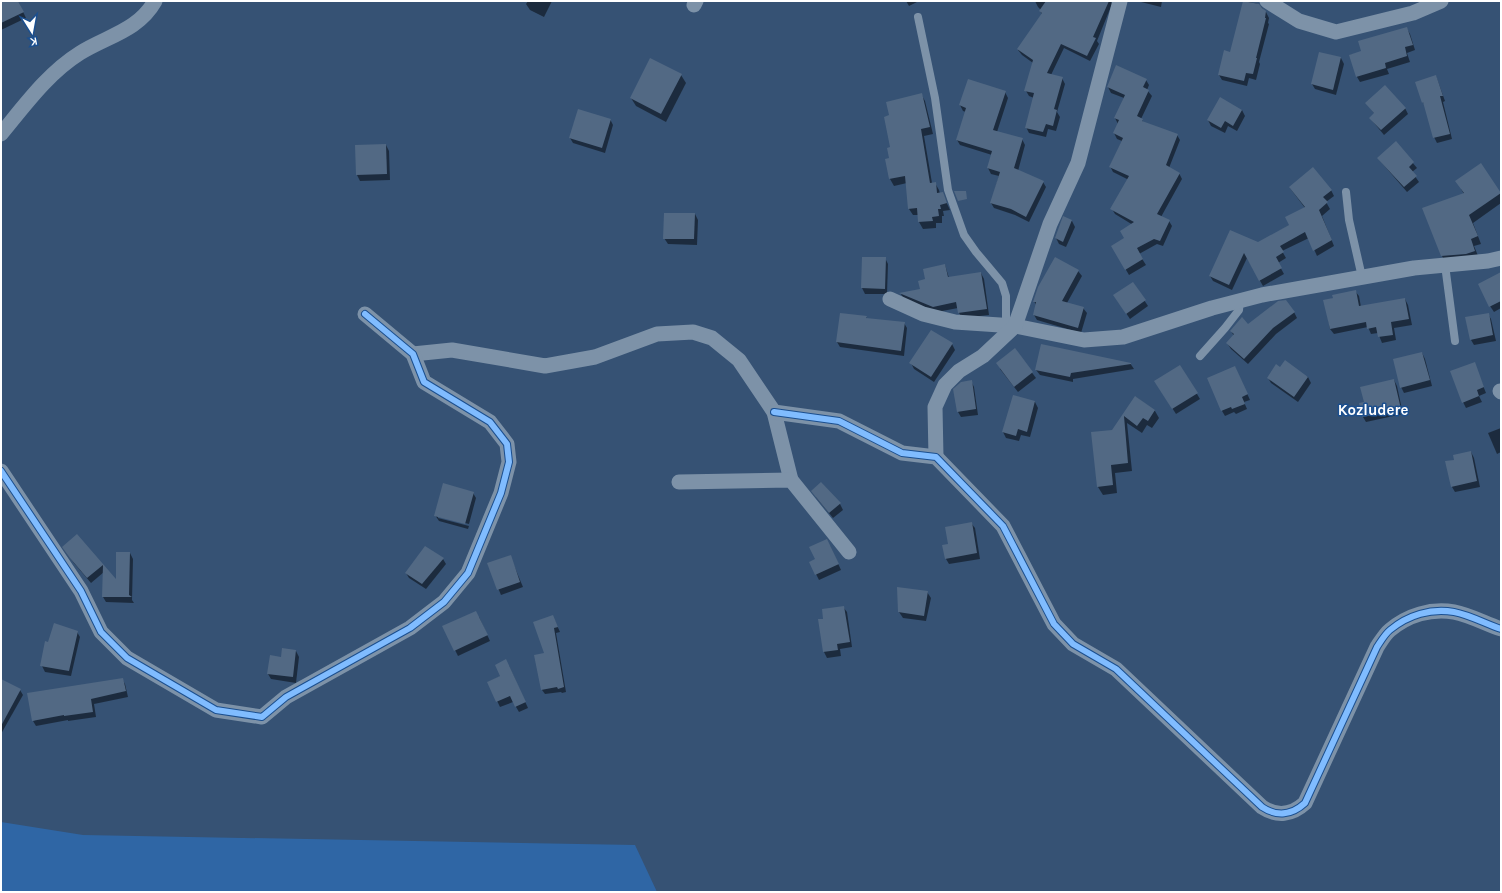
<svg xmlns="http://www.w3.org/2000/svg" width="1502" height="893" font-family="Karla,sans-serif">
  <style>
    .green { fill: #2f66a5 }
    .shadow { fill: #0007 }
    .building { fill: #526984 }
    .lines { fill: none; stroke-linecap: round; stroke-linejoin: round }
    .service { stroke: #7d92a8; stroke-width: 8 }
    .minor { stroke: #7d92a8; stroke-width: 15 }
    .cycleway-casing { stroke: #1b4f8f; stroke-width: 8 }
    .cycleway { stroke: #80bcff; stroke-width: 6 }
    .labels { text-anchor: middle; stroke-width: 3; stroke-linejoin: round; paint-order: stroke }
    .quarter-label { font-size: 15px; font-weight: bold; fill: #fff; stroke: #1b4f8f }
  </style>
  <rect width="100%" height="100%" fill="#365274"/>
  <path class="green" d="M1 822 83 835 635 845 657 892H1Z"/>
  <g class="shadow">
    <path d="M6 1H18L26 18 1 30V3Z"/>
    <path d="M528 1H552L544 17 530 10 526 4Z"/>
    <path d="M906 1H919L909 6Z"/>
    <path d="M1035 1H1111L1112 4 1097 41 1099 44 1090 61 1064 48 1051 75 1062 78 1065 84 1057 112 1060 117 1056 131 1048 129 1046 137 1029 133 1026 127 1034 98 1029 96 1026 91 1033 63 1022 55 1018 50 1042 14 1040 11 1041 10 1038 7Z"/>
    <path d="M1137 1H1162L1161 7Z"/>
    <path d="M1244 1 1258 4 1266 12 1269 18 1268 23 1269 24 1259 62 1260 64 1256 80 1249 78 1247 86 1222 80 1219 75 1231 53Z"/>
    <path d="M1407 29 1410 34 1415 50 1407 53 1410 62 1387 69 1389 74 1360 82 1357 77 1350 55 1362 52Z"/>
    <path d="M1320 53 1341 58 1344 64 1336 95 1315 89 1312 84Z"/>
    <path d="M681 75 686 83 666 122 636 106 631 98Z"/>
    <path d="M1436 76 1445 101 1443 102 1452 139 1437 143 1434 137 1426 108 1423 102Z"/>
    <path d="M1146 80 1149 85 1147 90 1152 96 1141 119 1144 123 1177 135 1180 140 1169 168 1179 173 1182 179 1161 217 1169 221 1172 226 1163 246 1157 244 1139 254 1146 265 1129 275 1112 246 1125 239 1133 225 1115 214 1112 209 1129 180 1113 172 1110 166 1122 141 1117 139 1114 133 1118 124 1115 118 1124 98 1111 93 1108 87Z"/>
    <path d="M1005 92 1008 98 997 132 1022 139 1025 145 1018 171 1043 182 1046 187 1029 222 1015 215 994 208 991 203 999 176 991 174 988 168 992 155 960 145 957 140 966 112 963 111 960 105Z"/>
    <path d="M921 94 925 101 933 134 924 136 932 183H935L939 190 940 194 942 193 950 210 943 211 944 216H942V223H936V228L923 229 919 222V215H913L909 209 907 183 894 186 890 179 886 160 890 159 891 148 890 116Z"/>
    <path d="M1366 103 1405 108 1408 114 1384 135 1370 118 1375 114Z"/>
    <path d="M1242 110 1245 116 1237 131 1228 126 1225 133 1211 126 1208 120Z"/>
    <path d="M610 119 613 125 605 153 573 143 570 138Z"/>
    <path d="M1396 143 1417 168 1412 172 1419 182 1407 192 1382 163 1378 158Z"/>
    <path d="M386 145 389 151 390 180 360 181 357 175 356 146Z"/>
    <path d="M1480 164 1501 194V203L1473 223 1481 244 1474 246 1479 258 1446 264 1442 256 1424 209 1464 194 1461 189Z"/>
    <path d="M1290 188 1331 190 1334 196 1326 202 1330 209 1322 216 1334 246 1317 256 1309 238 1282 251 1286 258 1278 263 1284 274 1263 286 1247 258 1232 290 1213 281 1210 276 1258 243 1290 225 1305 208Z"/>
    <path d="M695 214 698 220 697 245 668 244 664 238Z"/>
    <path d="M1064 218 1072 221 1075 227 1066 247 1059 244 1056 238Z"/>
    <path d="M862 258H885L888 264 887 294H865L862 288Z"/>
    <path d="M945 265 949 278 981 273 984 279 989 315 962 318 959 313 958 308 937 312 904 299 901 294 921 290 926 280Z"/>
    <path d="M1078 271 1082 276 1067 303 1083 308 1087 313 1081 333 1037 320 1034 315 1036 305 1034 301Z"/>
    <path d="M1501 275V308L1494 312 1490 306Z"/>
    <path d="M1133 283 1148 306 1130 319 1118 301Z"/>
    <path d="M1355 291 1359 296 1361 307 1405 299 1408 305 1412 325 1394 328 1396 340 1382 343 1378 333 1371 334 1368 327 1334 334 1330 329 1325 301Z"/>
    <path d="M1294 312 1297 318 1276 334 1248 364 1231 349 1227 343 1234 336 1231 331Z"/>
    <path d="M1488 314 1491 319 1496 341 1474 345 1471 340Z"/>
    <path d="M866 317 867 319 904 323 907 328 904 356 840 347 837 342Z"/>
    <path d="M952 344 955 350 934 382 914 369 911 363Z"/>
    <path d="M1015 350 1036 378 1018 392 1000 369Z"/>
    <path d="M1422 353 1425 359 1432 386 1404 393 1401 387Z"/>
    <path d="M1130 363 1134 369 1073 379V382L1040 375 1036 370Z"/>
    <path d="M1474 363 1486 393 1479 396 1482 402 1466 408 1463 402Z"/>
    <path d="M1235 367 1250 400 1244 402 1247 409 1236 414 1234 412 1225 416 1222 411Z"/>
    <path d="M1281 368 1308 377 1311 383 1298 402 1271 383 1268 378Z"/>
    <path d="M1394 380 1397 386 1403 414 1366 422 1363 417 1365 403Z"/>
    <path d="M971 381 974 387 978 415 961 417 958 412Z"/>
    <path d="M1155 381 1197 394 1200 399 1176 414Z"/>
    <path d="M1014 396 1035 402 1038 408 1030 437 1021 435 1019 441 1006 438 1003 432Z"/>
    <path d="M1136 397 1155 411 1159 418 1152 428 1147 425 1142 433 1127 423 1132 471 1115 473 1117 493 1103 495 1098 487 1113 430Z"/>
    <path d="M1501 428V452L1497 454 1488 433Z"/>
    <path d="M1471 452 1474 458 1480 487 1455 492 1452 487 1455 460Z"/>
    <path d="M473 493 476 498 469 524 438 516V518L469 526 468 529 439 521 435 515Z"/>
    <path d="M816 497 840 504 843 510 833 518Z"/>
    <path d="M971 523 975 528 980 559 949 564 946 559 949 545Z"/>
    <path d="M77 536 117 581 130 553 133 559 132 600 134 603 106 602 103 597 104 572 91 583 74 563 67 553Z"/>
    <path d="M830 546 841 570 819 580 810 562 816 560Z"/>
    <path d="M510 556 523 587 501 595 488 564Z"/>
    <path d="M443 559 446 564 426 589 409 578 406 573Z"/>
    <path d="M927 592 931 598 926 621 903 618 899 612Z"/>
    <path d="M843 607 847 612 852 647 840 649 841 656 827 658 824 652 819 620 825 619Z"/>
    <path d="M479 617 490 641 458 656 455 650Z"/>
    <path d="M555 621 560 632 556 633 566 692 562 693 561 692 545 694 542 690 546 654Z"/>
    <path d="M77 632 80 637 71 676 45 672 42 666 49 643Z"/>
    <path d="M296 651 299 657 296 683 271 679 268 674 282 658Z"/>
    <path d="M509 666 528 708 519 712 513 702 500 707 488 682 501 676Z"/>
    <path d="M122 679 125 684 128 697 94 704 96 717 68 721V720L36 726 33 721Z"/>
    <path d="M1 680 20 690 23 695 1 734Z"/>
  </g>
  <g class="building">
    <path d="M1 1H18L24 12 1 23Z"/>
    <path d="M1046 1H1109L1093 37 1096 38 1087 56 1061 44 1047 73 1063 77 1054 109 1057 110 1053 126 1046 124 1043 132 1025 128 1034 93 1024 91 1033 60 1017 49 1042 13 1039 11Z"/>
    <path d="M1243 1 1259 4 1262 8 1266 11 1265 18H1266L1256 58H1257L1253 74 1246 73 1244 81 1218 75 1224 50 1230 52Z"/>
    <path d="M1407 27 1413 45 1405 47 1407 56 1385 63 1386 68 1356 77 1349 55 1361 51 1358 41Z"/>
    <path d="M1319 52 1341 57 1333 90 1311 84Z"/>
    <path d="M650 58 682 74 661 114 630 98Z"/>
    <path d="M1116 65 1147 79 1143 87 1149 90 1137 116 1143 119 1142 121 1178 134 1166 165 1180 173 1157 214 1170 220 1160 241 1154 239 1137 248 1143 259 1125 270 1111 246 1124 238 1120 231 1134 222 1110 209 1129 176 1109 167 1123 138 1113 133 1119 120 1114 118 1125 95 1107 87Z"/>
    <path d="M1436 75 1443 96H1440L1450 134 1433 138 1423 102 1422 103 1415 82Z"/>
    <path d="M968 79 1006 91 993 130 1023 138 1014 168 1044 181 1026 217 1011 209 990 203 1000 172 987 168 992 151 956 140 966 108 959 105Z"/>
    <path d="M1385 85 1406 108 1381 130 1369 118 1374 113 1365 103Z"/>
    <path d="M922 93 930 127 921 129 930 183 936 182 937 193 943 192 947 203 940 205 941 209H938L939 216 932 217 933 221 918 222 917 208 908 209 905 176 889 179 885 159 889 158 887 148 890 147 884 117 889 115 886 102Z"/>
    <path d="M1220 97 1242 110 1233 126 1225 121 1221 128 1207 120Z"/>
    <path d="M578 109 611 119 602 148 569 138Z"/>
    <path d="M1396 141 1414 162 1409 167 1417 176 1404 187 1377 158Z"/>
    <path d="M386 144 387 174 356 175 355 145Z"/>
    <path d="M1481 163 1501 193 1469 215 1478 236 1471 239 1475 251 1466 254 1441 256 1422 208 1464 193 1455 181Z"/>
    <path d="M1313 167 1332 190 1323 197 1328 202 1319 210 1332 240 1313 251 1305 232 1280 246 1284 252 1276 257 1282 268 1259 281 1244 253 1229 285 1209 276 1230 230 1258 242 1289 225 1285 217 1305 207 1289 187Z"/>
    <path d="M954 191H966L967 199 958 201Z"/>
    <path d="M664 213H695L694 239H663Z"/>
    <path d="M1063 216 1072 220 1063 242 1055 238Z"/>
    <path d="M862 257H886L885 289 861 288Z"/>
    <path d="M1055 257 1079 270 1062 301 1084 307 1078 328 1033 315 1036 302H1033L1038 287Z"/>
    <path d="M945 264 948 277 981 272 987 309 958 313 956 302 933 307 899 293 920 289 918 281 925 279 923 269Z"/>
    <path d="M1501 272V301L1489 307 1478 284Z"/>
    <path d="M1133 282 1146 300 1126 314 1113 295Z"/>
    <path d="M1356 290 1359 306 1405 298 1409 319 1391 322 1393 335 1378 337 1376 327 1367 329 1366 322 1330 329 1323 300 1333 298 1332 295Z"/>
    <path d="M1286 300 1295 312 1273 328 1244 359 1226 343 1234 334 1230 331 1242 317 1248 324 1278 301Z"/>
    <path d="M840 313 867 316 866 318 905 322 901 351 836 342Z"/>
    <path d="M1489 313 1493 335 1470 340 1465 317Z"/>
    <path d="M931 330 953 343 931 377 909 363Z"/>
    <path d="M1041 344 1131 363V364L1071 373 1070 377 1035 370Z"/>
    <path d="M1015 348 1033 372 1014 387 996 363Z"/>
    <path d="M1422 352 1430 380 1400 388 1393 359Z"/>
    <path d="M1285 360 1308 377 1294 397 1267 378 1276 364 1280 367Z"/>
    <path d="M1475 362 1484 387 1477 390 1479 396 1462 403 1450 371Z"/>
    <path d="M1180 365 1198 393 1172 409 1154 381Z"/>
    <path d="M1235 366 1248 394 1242 397 1245 404 1232 409 1231 407 1221 411 1207 378Z"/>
    <path d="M1394 379 1401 409 1362 417 1359 403 1364 402 1360 387Z"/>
    <path d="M972 380 976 409 957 412 953 389 961 382Z"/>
    <path d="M1013 395 1035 401 1027 432 1018 429 1016 436 1002 432Z"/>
    <path d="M1135 396 1155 410 1148 421 1143 418 1137 426 1124 416 1128 463 1111 465 1113 485 1097 487 1091 432 1112 430Z"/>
    <path d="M1471 451 1477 481 1451 487 1445 461 1454 460 1453 455Z"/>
    <path d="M821 482 841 503 829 513 811 491Z"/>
    <path d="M443 483 474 492 465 524 434 516Z"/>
    <path d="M972 522 977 553 945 559 942 545 948 544 945 527Z"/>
    <path d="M77 534 116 579V552H130L129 595 132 597H102L103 565 87 578 70 558 62 547Z"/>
    <path d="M827 539 839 564 815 575 809 562 815 559 809 547Z"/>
    <path d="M425 546 444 558 422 584 405 573Z"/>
    <path d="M511 555 520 582 497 590 487 563Z"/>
    <path d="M897 587 928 591 924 616 898 612Z"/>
    <path d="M844 606 850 642 837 644 838 650 823 652 818 619H823L822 609Z"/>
    <path d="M476 611 488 635 454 651 442 626Z"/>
    <path d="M553 615 558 627 554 628 564 687 558 689 557 687 541 690 534 655 544 653 533 622Z"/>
    <path d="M54 623 78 631 69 671 40 666 45 641 48 642Z"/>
    <path d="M282 648 296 650 293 677 267 674 270 655 281 657Z"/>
    <path d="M506 659 526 702 515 707 510 696 496 702 487 682 500 676 495 665Z"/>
    <path d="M123 678 126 691 91 699 93 712 64 716V715L32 721 27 693Z"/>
    <path d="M1 679 21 689 1 726Z"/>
  </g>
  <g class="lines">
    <g class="service">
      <path d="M918 17 935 98 948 190 964 235 976 252 1002 283 1006 296V325"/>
      <path d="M1346 192 1349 220 1362 277"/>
      <path d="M1445 265 1455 341"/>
      <path d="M1200 356 1225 328 1239 310 1240 300"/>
    </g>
    <g class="minor">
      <path d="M1267 1 1299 21 1336 32 1413 13 1441 1"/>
      <path d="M694 5 696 1"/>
      <path d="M1 134C25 105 48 73 80 53 107 36 138 31 155 1"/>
      <path d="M890 299 923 314 955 322 1015 326 1084 340 1123 337 1212 308 1262 295 1414 268 1488 261 1501 258"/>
      <path d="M413 354 452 350 545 366 595 357 657 334 693 332 712 338 739 360 774 412 791 480"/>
      <path d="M1500 391 1501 392"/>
      <path d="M774 412 839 421 902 453 936 457 1003 526 1054 624 1073 644 1116 669 1262 807C1277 817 1292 815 1305 803L1377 647C1381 641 1385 634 1390 630 1408 615 1431 608 1454 612 1470 615 1486 624 1501 629"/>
      <path d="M936 457 935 407 945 385 959 371 983 356 1015 326 1050 224 1078 163 1120 1"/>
      <path d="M1 471 81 591 101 632 127 658 216 710 262 717 286 697 410 628 444 602 468 573 501 493 509 462 507 444 490 422 424 382 413 354 365 314"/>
      <path d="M679 482 791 480 849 552"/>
    </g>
    <g class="cycleway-casing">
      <g id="cycleway">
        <path d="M774 412 839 421 902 453 936 457 1003 526 1054 624 1073 644 1116 669 1262 807C1277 817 1292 815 1305 803L1377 647C1381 641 1385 634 1390 630 1408 615 1431 608 1454 612 1470 615 1486 624 1501 629"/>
        <path d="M1 471 81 591 101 632 127 658 216 710 262 717 286 697 410 628 444 602 468 573 501 493 509 462 507 444 490 422 424 382 413 354 365 314"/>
      </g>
    </g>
    <use href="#cycleway" class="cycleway"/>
  </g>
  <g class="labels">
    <g class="quarter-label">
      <text x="1373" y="415">Kozludere</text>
    </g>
  </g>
  <rect width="1502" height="893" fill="none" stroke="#ffffff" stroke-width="4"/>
  <g transform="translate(32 32) rotate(169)" stroke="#1b4f8f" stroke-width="3" paint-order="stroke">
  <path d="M0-3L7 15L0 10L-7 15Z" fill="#ffffff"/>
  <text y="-6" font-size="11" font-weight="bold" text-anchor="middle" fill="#ffffff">K</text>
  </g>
</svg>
